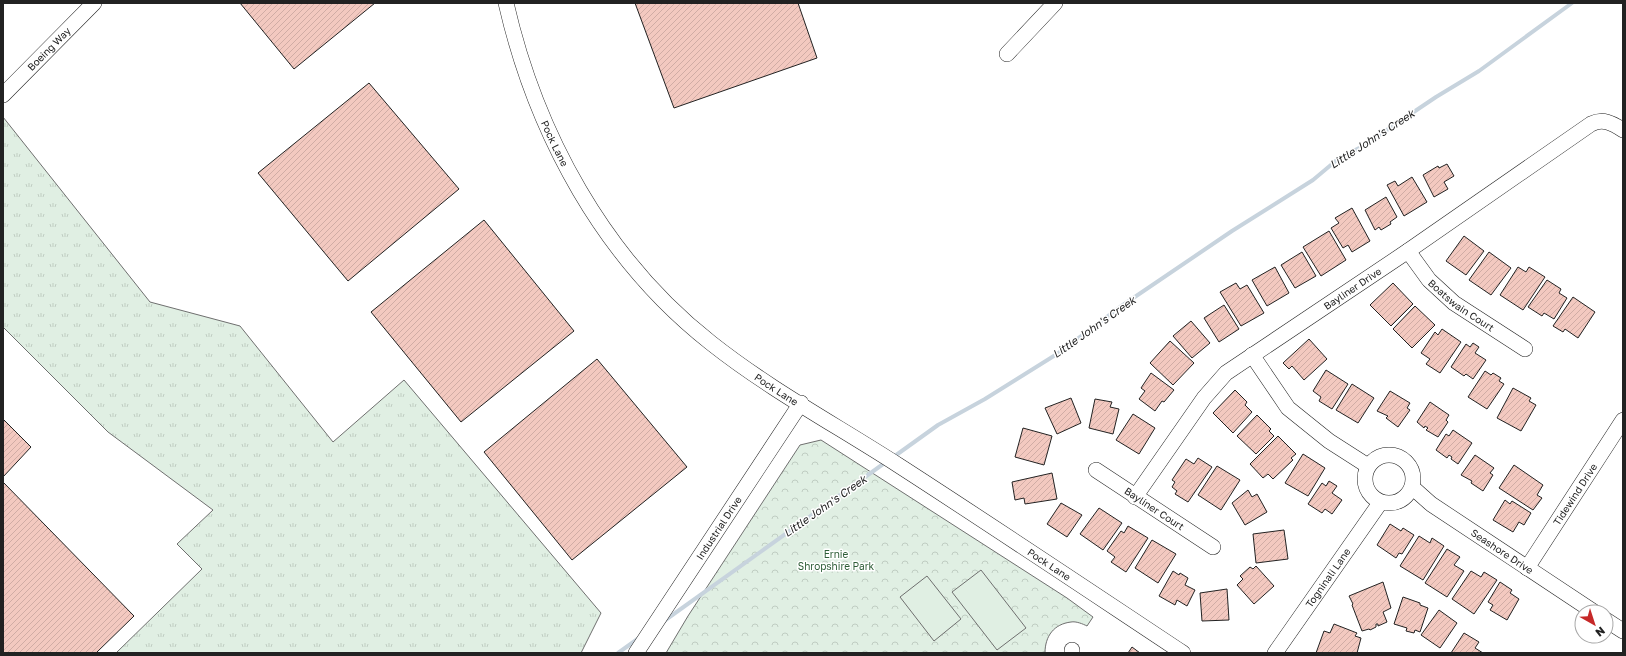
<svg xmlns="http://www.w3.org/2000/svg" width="1626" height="656" font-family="'Golos Text',sans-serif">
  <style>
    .grass { fill: url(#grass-tufts); stroke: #6f6f6f }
    .park { fill: url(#park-crowns); stroke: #6f6f6f }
    .pitch { fill: #e0efe3; stroke: #6f6f6f }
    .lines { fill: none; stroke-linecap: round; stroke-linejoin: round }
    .stream { stroke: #c7d3dd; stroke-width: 4 }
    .building { fill: url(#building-hatch); stroke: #222 }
    .minor-casing { stroke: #222; stroke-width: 16 }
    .minor { stroke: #fff; stroke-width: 15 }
    .labels { text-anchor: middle; stroke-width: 3; stroke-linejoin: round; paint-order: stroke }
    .street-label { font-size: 10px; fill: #222; stroke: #fff }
    .park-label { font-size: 10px; fill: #2f5e38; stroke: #fff }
    .water-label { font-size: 11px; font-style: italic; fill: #222; stroke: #fff }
  </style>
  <defs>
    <pattern id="grass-tufts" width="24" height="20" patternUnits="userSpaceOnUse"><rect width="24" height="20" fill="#e0efe3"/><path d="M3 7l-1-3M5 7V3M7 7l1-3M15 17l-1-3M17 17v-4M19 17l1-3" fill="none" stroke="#c0cdc2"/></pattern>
    <pattern id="park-crowns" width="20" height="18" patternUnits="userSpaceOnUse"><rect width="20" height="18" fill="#e0efe3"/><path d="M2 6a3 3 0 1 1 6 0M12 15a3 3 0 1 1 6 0" fill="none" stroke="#c0cdc2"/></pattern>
    <pattern id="building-hatch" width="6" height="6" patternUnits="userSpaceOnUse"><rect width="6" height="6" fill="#f3c9c0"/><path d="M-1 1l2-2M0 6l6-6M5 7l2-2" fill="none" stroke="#d0aca5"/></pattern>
  </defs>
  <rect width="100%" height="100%" fill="#fff"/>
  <path class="grass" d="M3 117 150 302 240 326 333 442 404 380 601 613 581 653H116L202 569 177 544 213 510 108 432 3 327Z"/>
  <path class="park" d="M821 440 1067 598 1093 617 1087 626C1083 624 1076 621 1071 622 1054 624 1045 636 1045 653H666L688 616 800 445Z"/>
  <g class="pitch">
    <path d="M981 570 1026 628 997 650 952 592Z"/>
    <path d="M927 576 961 619 934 641 900 597Z"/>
  </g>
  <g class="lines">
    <g class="stream">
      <path d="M892 458 938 425 985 399 1057 354 1120 307 1232 231 1313 180 1338 159 1363 146 1436 97 1479 71 1572 3"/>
      <path d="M664 621 886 462"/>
      <path d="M618 653 639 638"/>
    </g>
  </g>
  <g class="building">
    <path d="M240 3H375L294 69Z"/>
    <path d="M635 3H798L817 58 674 108Z"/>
    <path d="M369 83 459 189 348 281 258 173Z"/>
    <path d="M1447 164 1454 176 1444 182 1448 189 1434 197 1423 175 1438 166 1439 168Z"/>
    <path d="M1412 177 1427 202 1404 216 1387 185 1395 181 1398 186Z"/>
    <path d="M1386 197 1397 217 1390 222 1391 224 1381 230 1379 227 1375 230 1365 210Z"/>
    <path d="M1352 208 1370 241 1352 252 1348 245 1343 248 1331 228 1339 223 1335 218Z"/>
    <path d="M484 220 574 331 461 422 371 312Z"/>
    <path d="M1329 231 1346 260 1321 276 1303 247Z"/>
    <path d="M1464 236 1484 251 1466 275 1446 261Z"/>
    <path d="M1302 252 1316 276 1295 288 1281 265Z"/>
    <path d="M1489 252 1511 268 1491 295 1469 280Z"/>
    <path d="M1275 267 1289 293 1267 306 1252 280Z"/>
    <path d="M1518 267 1526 272 1529 267 1545 277 1523 310 1500 295Z"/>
    <path d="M1547 280 1561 289 1559 293 1567 298 1554 319 1544 313 1542 316 1528 307Z"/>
    <path d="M1236 283 1240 289 1247 285 1264 313 1241 326 1220 292Z"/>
    <path d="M1393 283 1413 304 1391 326 1370 305Z"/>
    <path d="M1573 297 1595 312 1578 338 1565 329 1563 332 1553 326Z"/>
    <path d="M1224 305 1239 329 1219 342 1204 318Z"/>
    <path d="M1415 306 1435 325 1412 348 1393 329Z"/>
    <path d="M1191 321 1210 343 1192 358 1173 336Z"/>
    <path d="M1442 329 1461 342 1440 373 1426 364 1430 359 1421 353 1435 332 1438 335Z"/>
    <path d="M1309 339 1327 359 1304 380 1292 366 1289 369 1283 363Z"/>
    <path d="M1170 341 1194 363 1173 385 1150 363Z"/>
    <path d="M1473 343 1479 347 1475 353 1486 360 1473 379 1466 374 1464 376 1451 367 1466 344 1470 347Z"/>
    <path d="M597 359 687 467 572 560 484 452Z"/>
    <path d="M1326 370 1348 384 1332 409 1319 401 1321 397 1313 391Z"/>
    <path d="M1485 371 1491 375 1493 373 1501 378 1499 381 1504 384 1487 409 1468 397Z"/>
    <path d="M1151 373 1174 390 1164 402 1162 401 1155 411 1139 399 1145 391 1141 388Z"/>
    <path d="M1352 384 1374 398 1358 423 1336 410Z"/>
    <path d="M1513 388 1531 398 1529 401 1536 405 1521 431 1497 418Z"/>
    <path d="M1235 390 1247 402 1245 405 1252 412 1233 433 1213 413Z"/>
    <path d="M1390 391 1410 403 1407 408 1410 410 1398 427 1386 418 1388 416 1377 411Z"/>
    <path d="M1071 398 1081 423 1057 434 1045 408Z"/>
    <path d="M1095 399 1112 402 1110 407 1119 409 1113 434 1089 428Z"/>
    <path d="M1430 402 1449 415 1446 420 1448 422 1438 437 1426 430 1428 428 1425 426 1424 428 1417 422Z"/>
    <path d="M1133 414 1155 428 1139 454 1116 440Z"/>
    <path d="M1257 415 1271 429 1269 431 1274 436 1256 454 1237 436Z"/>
    <path d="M3 419 31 447 3 477Z"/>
    <path d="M1023 428 1052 436 1044 465 1015 457Z"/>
    <path d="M1453 430 1472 443 1458 464 1451 459 1452 457 1449 455 1447 458 1436 450 1446 434 1449 436Z"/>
    <path d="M1278 436 1296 454 1291 458 1293 460 1273 479 1268 474 1263 478 1250 464Z"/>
    <path d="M1303 454 1325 468 1308 496 1285 483Z"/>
    <path d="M1475 455 1494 468 1490 473 1493 475 1483 491 1471 483 1472 481 1461 475Z"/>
    <path d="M1198 458 1212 467 1188 502 1175 494 1177 491 1172 487 1175 482 1172 480 1186 459 1194 464Z"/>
    <path d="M1514 465 1543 485 1537 495 1542 498 1533 510 1499 488Z"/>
    <path d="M1217 466 1240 480 1221 510 1198 495Z"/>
    <path d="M1052 473 1057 499 1025 504 1024 498 1015 500 1012 482Z"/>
    <path d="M1329 481 1337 486 1332 493 1342 500 1332 514 1325 509 1322 513 1308 504 1322 483 1326 486Z"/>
    <path d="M3 482 134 616 96 653H3Z"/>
    <path d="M1248 490 1252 497 1257 494 1267 512 1245 525 1232 503Z"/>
    <path d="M1505 500 1510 504 1512 501 1531 513 1524 525 1519 522 1513 532 1493 520Z"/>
    <path d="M1061 503 1082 515 1067 537 1047 524Z"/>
    <path d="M1099 508 1122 523 1103 550 1080 534Z"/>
    <path d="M1390 524 1401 531 1403 528 1414 535 1402 554 1399 553 1396 558 1377 545Z"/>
    <path d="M1128 526 1148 538 1126 572 1111 562 1115 557 1107 551 1121 531 1124 533Z"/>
    <path d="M1284 530 1288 559 1256 563 1253 534Z"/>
    <path d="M1419 536 1430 543 1432 538 1444 546 1423 580 1400 566Z"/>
    <path d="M1152 540 1176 554 1158 583 1135 568Z"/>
    <path d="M1447 549 1460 557 1454 565 1464 571 1447 597 1425 583Z"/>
    <path d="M1256 566 1274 586 1254 604 1237 585 1243 579 1240 576 1250 567 1253 569Z"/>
    <path d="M1173 571 1179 575 1180 573 1188 578 1185 585 1195 590 1187 606 1177 600 1175 605 1159 596Z"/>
    <path d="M1471 571 1481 577 1484 572 1497 580 1474 614 1452 599Z"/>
    <path d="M1383 582 1391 608 1383 612 1387 622 1378 626V624H1376V627L1370 630 1369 629 1362 631 1352 605 1353 604 1349 596Z"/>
    <path d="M1500 582 1512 590 1510 593 1519 599 1507 620 1490 610 1493 605 1488 602Z"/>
    <path d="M1227 589 1229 620 1202 621 1200 593Z"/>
    <path d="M1403 597 1420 603V605L1428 608 1420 632 1415 630 1414 633 1406 631 1407 628 1394 624Z"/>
    <path d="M1439 610 1457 623 1440 648 1421 635Z"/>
    <path d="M1334 624 1357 633 1355 636 1361 638 1357 653H1316L1324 631 1330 633Z"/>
    <path d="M1464 633 1479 642 1475 648 1483 653H1451Z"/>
    <path d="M1132 647 1140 653H1128Z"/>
  </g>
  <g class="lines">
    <g class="minor-casing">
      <g id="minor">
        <path id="s1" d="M506 3C536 134 604 259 711 343 769 389 836 425 898 465 994 527 1088 590 1183 653"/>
        <path d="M1007 54 1055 3"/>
        <path id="s2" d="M3 95 94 3"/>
        <path id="s3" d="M1408 251 1429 280 1454 303 1525 349"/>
        <path d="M1252 355 1288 408 1329 441 1368 466"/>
        <circle cx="1389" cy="479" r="24"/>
        <path id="s4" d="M1096 470 1213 547"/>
        <path id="s5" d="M1412 487 1431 504 1594 612"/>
        <path id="s6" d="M1135 497 1204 398 1226 373 1408 251 1591 124C1603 118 1612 123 1623 130"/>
        <path id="s7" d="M1527 568 1623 420"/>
        <path d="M1606 620 1623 631"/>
        <path id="s8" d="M636 653 801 403"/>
        <path d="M1072 653V650"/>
        <path id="s9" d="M1275 653 1380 503"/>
      </g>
    </g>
    <use href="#minor" class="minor"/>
  </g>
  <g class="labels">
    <g class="street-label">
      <text dy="4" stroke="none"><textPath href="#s2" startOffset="65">Boeing Way</textPath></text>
      <text dy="4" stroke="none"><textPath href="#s1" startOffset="149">Pock Lane</textPath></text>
      <text dy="4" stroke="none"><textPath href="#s6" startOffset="306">Bayliner Drive</textPath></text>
      <text dy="4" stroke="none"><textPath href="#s3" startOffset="77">Boatswain Court</textPath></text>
      <text dy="4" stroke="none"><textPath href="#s1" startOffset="485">Pock Lane</textPath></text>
      <text dy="4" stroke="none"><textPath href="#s7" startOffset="88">Tidewind Drive</textPath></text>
      <text dy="4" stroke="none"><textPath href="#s4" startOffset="70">Bayliner Court</textPath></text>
      <text dy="4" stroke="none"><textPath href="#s8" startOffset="150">Industrial Drive</textPath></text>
      <text dy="4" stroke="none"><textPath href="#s5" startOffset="111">Seashore Drive</textPath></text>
      <text dy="4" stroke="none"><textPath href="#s1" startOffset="809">Pock Lane</textPath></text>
      <text dy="4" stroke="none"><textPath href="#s9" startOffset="92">Togninali Lane</textPath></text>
    </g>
    <g class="park-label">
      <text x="836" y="558">Ernie<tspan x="836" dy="12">Shropshire Park</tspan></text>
    </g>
    <g class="water-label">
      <text transform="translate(1372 139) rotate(-33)" y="4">Little John's Creek</text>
      <text transform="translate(1094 327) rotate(-35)" y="4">Little John's Creek</text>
      <text transform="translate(825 506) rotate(-35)" y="4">Little John's Creek</text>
    </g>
  </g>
  <rect width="1626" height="656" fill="none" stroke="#222222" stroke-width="8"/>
  <g transform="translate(1594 624) rotate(141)"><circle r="19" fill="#ffffff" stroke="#a7a7a7"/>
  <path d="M0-3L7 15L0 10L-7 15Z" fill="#c62828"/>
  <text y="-6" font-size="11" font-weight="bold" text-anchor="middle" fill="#222222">N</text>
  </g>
</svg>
